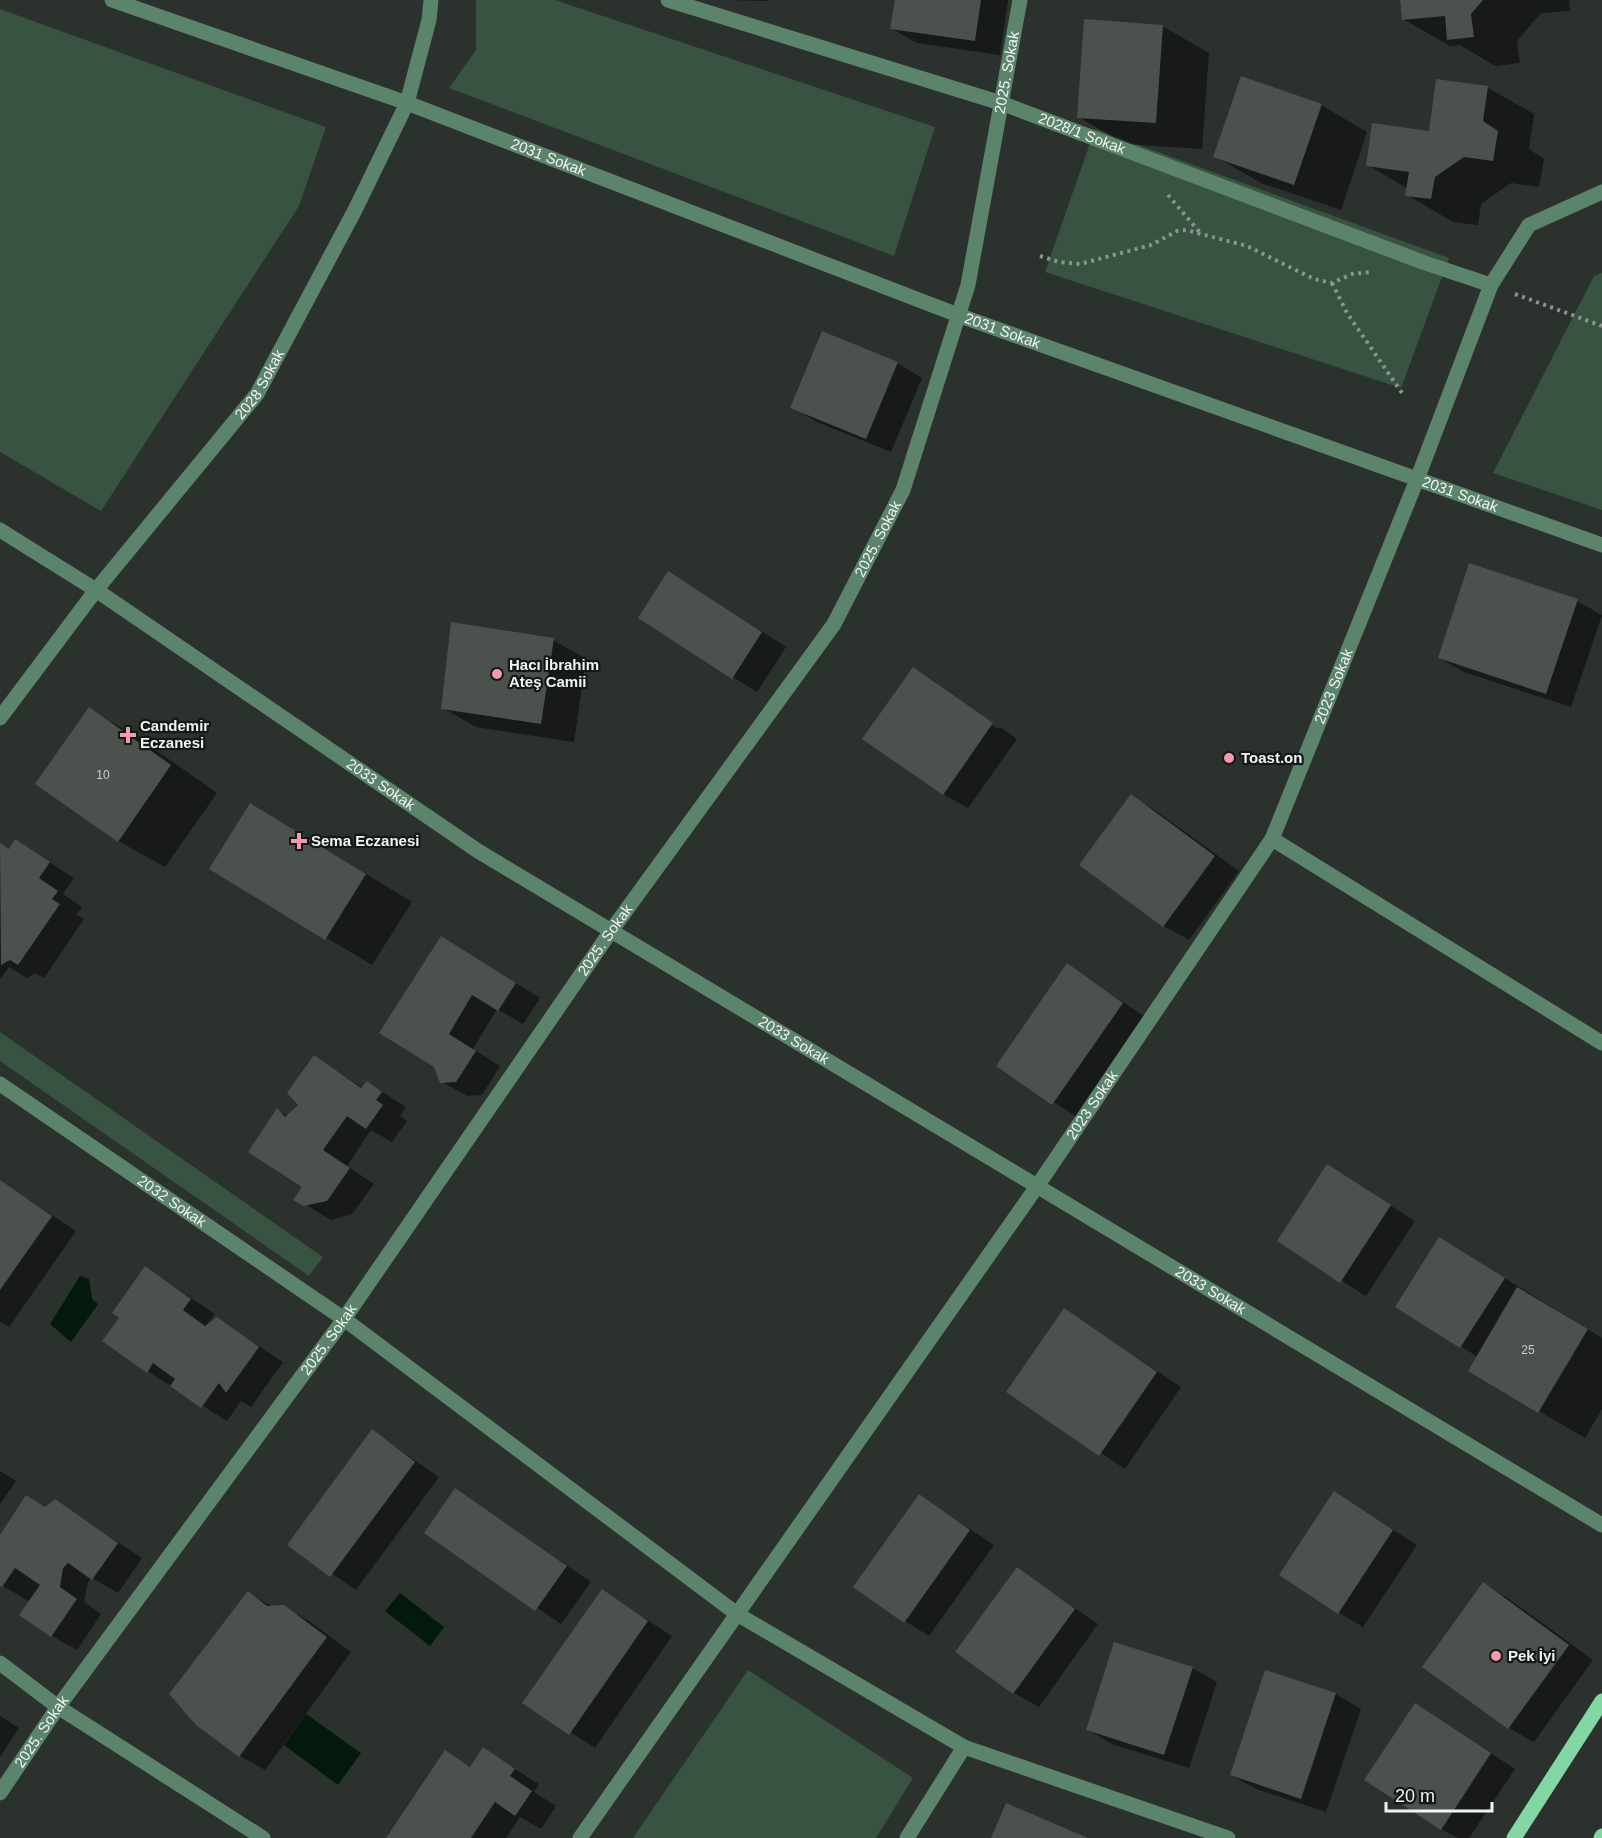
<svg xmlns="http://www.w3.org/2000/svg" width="1602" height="1838" font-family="Arial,sans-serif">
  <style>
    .green { fill: #385342 }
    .water { fill: #02190c }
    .shadow { fill: #0007 }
    .building { fill: #4b514d }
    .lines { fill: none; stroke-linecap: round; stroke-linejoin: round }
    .path { stroke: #8e9390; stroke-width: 4; stroke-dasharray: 3 4.5; stroke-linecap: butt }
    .minor { stroke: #5c836b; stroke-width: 15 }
    .major { stroke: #83d7a5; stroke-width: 15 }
    .poi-dot { fill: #f39aac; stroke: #151816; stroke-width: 2 }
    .labels { text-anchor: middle; stroke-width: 4.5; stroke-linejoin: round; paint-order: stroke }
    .number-label { font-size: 12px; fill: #c8ccc9 }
    .street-label { font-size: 15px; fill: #f1f5f2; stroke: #151816 }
    .poi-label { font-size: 15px; font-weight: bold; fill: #f1f5f2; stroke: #151816; text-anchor: start }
  </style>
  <rect width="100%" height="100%" fill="#2b312d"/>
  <g class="green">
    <path d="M476 0H555L935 127 894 256 449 88 476 50Z"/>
    <path d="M0 9 326 127 299 206 101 511 0 452Z"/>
    <path d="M1095 129 1449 258 1401 388 1045 272Z"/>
    <path d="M1602 273V510L1493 473 1594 276Z"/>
    <path d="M0 1032 323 1257 309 1276 0 1061Z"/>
    <path d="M748 1670 913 1778 876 1838H633Z"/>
  </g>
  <g class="water">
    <path d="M80 1276 89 1279 92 1299 98 1304 71 1342 50 1324Z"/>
    <path d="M400 1593 444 1627 430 1646 385 1611Z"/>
    <path d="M306 1714 361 1753 338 1785 284 1745Z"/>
  </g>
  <g class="shadow">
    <path d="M726 0H767V1Z"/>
    <path d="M896 0H1008L1000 55 917 43 892 29Z"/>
    <path d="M1401 0H1569L1570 11 1541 13 1517 41 1520 63 1495 66 1460 45 1450 46 1403 19Z"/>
    <path d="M1162 26 1209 53 1202 149 1125 144 1079 117Z"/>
    <path d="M1488 88 1534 114 1529 149 1544 159 1539 187 1511 183 1481 204 1478 225 1453 222 1407 195 1408 189 1368 165 1430 133Z"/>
    <path d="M1321 105 1367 132 1341 210 1261 183 1215 156Z"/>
    <path d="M823 333 897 363 922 378 891 452 817 422 792 407Z"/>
    <path d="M694 588 786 647 757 692 733 677Z"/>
    <path d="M1577 601 1602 615 1571 707 1464 672 1439 658Z"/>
    <path d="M553 640 586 659 574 742 476 727 443 708Z"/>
    <path d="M913 669 936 682V685L998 729 1000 727 1017 739 968 808 943 794Z"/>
    <path d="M89 709 136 736 217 793 165 867 118 841Z"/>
    <path d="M1132 796 1156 811 1239 871 1189 940 1164 926Z"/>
    <path d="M297 832 412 902 372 965 211 868Z"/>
    <path d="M16 841 74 878 63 894 82 907 76 915 84 919 44 978 35 973 27 978 9 967 0 979V844L10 850Z"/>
    <path d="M466 952 540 998 523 1024 497 1009 473 1049 500 1066 482 1095 467 1096 442 1082 435 1066Z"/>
    <path d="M1067 965 1147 1018 1078 1118 998 1065Z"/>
    <path d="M314 1057 363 1088 368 1083 406 1107 400 1116 407 1121 392 1142 371 1130 347 1166 374 1184 352 1214 331 1220 296 1199 304 1186 277 1110 288 1116 300 1105Z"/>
    <path d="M1328 1166 1415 1221 1366 1296 1279 1241Z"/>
    <path d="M0 1181 76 1231 9 1327 0 1322Z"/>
    <path d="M1464 1253 1602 1338V1409L1585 1438 1539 1411 1478 1357 1397 1307Z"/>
    <path d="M146 1268 215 1314 206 1326 217 1319 283 1362 251 1407 241 1401 227 1421 147 1371 121 1318Z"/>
    <path d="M1064 1310 1181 1387 1125 1469 1008 1391Z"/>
    <path d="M372 1431 439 1477 356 1590 289 1545Z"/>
    <path d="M0 1471 16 1481 0 1504Z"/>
    <path d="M456 1490 591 1582 561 1624 426 1532Z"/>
    <path d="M1335 1493 1417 1545 1363 1627 1338 1612Z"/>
    <path d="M919 1496 994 1545 929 1636 905 1621Z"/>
    <path d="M55 1501 142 1558 118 1593 92 1578 88 1582 84 1602 101 1614 77 1650 52 1636 30 1602 0 1584V1538Z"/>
    <path d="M1017 1569 1098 1624 1039 1707 1014 1693Z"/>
    <path d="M1483 1584 1508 1598 1593 1660 1534 1742 1509 1728 1424 1666Z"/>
    <path d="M602 1591 672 1636 595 1748 524 1702Z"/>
    <path d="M249 1593 273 1607 283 1606 309 1621 351 1652 265 1770 240 1756Z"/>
    <path d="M1192 1668 1217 1682 1189 1768 1112 1744 1087 1729Z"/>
    <path d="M1266 1672 1336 1694 1361 1709 1326 1812 1256 1789 1231 1775Z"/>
    <path d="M0 1716 19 1728 0 1757Z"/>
    <path d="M1440 1720 1515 1769 1469 1838H1458L1441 1829Z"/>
    <path d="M483 1749 539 1784 534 1792 556 1806 541 1829 520 1817 506 1838H388L445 1752 471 1767Z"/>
  </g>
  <g class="building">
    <path d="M895 0H981L975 41 890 29Z"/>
    <path d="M1400 0H1483L1471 14 1474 37 1447 40 1445 16 1402 20Z"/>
    <path d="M1084 19 1163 25 1156 123 1077 118Z"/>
    <path d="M1241 76 1322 104 1294 185 1213 157Z"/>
    <path d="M1436 79 1488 86 1483 121 1498 131 1493 161 1464 157 1435 177 1431 199 1405 196 1409 172 1366 166 1372 123 1429 131Z"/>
    <path d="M822 331 898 362 866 439 790 408Z"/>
    <path d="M1469 563 1578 599 1546 694 1438 658Z"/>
    <path d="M668 571 762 632 732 679 638 618Z"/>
    <path d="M451 622 554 638 541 724 441 709Z"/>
    <path d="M913 667 993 723 943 795 862 739Z"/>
    <path d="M89 707 171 765 118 842 35 784Z"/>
    <path d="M1131 794 1215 856 1163 927 1079 865Z"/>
    <path d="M250 803 366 874 325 940 209 869Z"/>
    <path d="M15 839 50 862 39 878 58 891 52 899 60 904 18 965 10 960 1 965 0 843 9 849Z"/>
    <path d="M441 936 516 983 498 1011 472 995 449 1034 476 1051 456 1082 440 1083 434 1067 379 1033Z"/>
    <path d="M1067 963 1123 1003 1052 1105 996 1066Z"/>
    <path d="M314 1055 361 1088 367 1081 382 1092 376 1100 383 1105 366 1129 347 1116 323 1150 350 1168 327 1201 304 1206 293 1200 302 1187 248 1152 277 1108 285 1117 298 1105 287 1093Z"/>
    <path d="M1327 1164 1391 1205 1340 1283 1277 1241Z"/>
    <path d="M0 1180 52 1216 0 1290Z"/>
    <path d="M1439 1237 1505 1278 1460 1348 1395 1307Z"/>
    <path d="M145 1266 191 1299 183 1310 205 1326 217 1317 259 1347 226 1393 219 1383 201 1408 170 1386 175 1379 153 1363 147 1373 102 1341 119 1318 112 1313Z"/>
    <path d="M1517 1287 1588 1329 1538 1413 1468 1371Z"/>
    <path d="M1064 1308 1157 1372 1099 1456 1006 1392Z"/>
    <path d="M372 1429 415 1462 330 1577 287 1545Z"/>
    <path d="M455 1488 567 1566 535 1611 424 1533Z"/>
    <path d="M1334 1491 1393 1530 1338 1614 1279 1575Z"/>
    <path d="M919 1494 970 1530 904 1623 853 1587Z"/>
    <path d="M26 1495 45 1507 55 1499 118 1543 92 1580 68 1563 63 1568 60 1587 77 1599 51 1637 19 1615 40 1585 15 1568 2 1587 0 1586V1535Z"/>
    <path d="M1017 1567 1075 1609 1013 1694 955 1652Z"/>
    <path d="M1483 1582 1569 1645 1508 1729 1422 1667Z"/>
    <path d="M602 1589 648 1621 569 1735 522 1703Z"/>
    <path d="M248 1591 267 1606 284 1605 327 1637 239 1757 196 1725 169 1694Z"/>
    <path d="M1114 1642 1193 1667 1164 1755 1086 1730Z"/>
    <path d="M1265 1670 1336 1693 1301 1799 1230 1775Z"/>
    <path d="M1415 1703 1491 1753 1441 1830 1364 1780Z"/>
    <path d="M483 1747 515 1769 510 1776 532 1791 515 1816 495 1802 471 1838H386L445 1750 470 1767Z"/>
    <path d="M1006 1803 1088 1838H991Z"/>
  </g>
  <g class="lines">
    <g class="path">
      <path d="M1168 195 1202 235"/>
      <path d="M1040 256 1059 262 1080 264 1151 245 1177 231 1186 230 1247 246 1314 279 1332 283 1352 274 1370 272"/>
      <path d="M1332 283 1347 313 1402 393"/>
      <path d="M1515 294 1602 326"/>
    </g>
    <g class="minor">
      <path id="s1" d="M112 0 407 103 958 315 1602 545"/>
      <path id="s2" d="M668 0 1001 103 1425 263 1491 285"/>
      <path id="s3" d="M0 530 96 590 478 851 1602 1525"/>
      <path id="s4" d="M0 718 96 590 257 394 355 210 407 103 429 20 431 0"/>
      <path d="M1272 839 1602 1043"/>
      <path id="s5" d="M0 1084 344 1319 737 1614 964 1747 1228 1838"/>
      <path d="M0 1663 58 1707 263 1838"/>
      <path id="s6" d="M0 1793 58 1707 344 1319 611 931 834 624 903 490 968 285 1020 0"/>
      <path id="s7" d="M580 1838 1038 1185 1272 839 1418 477 1491 285 1529 225 1602 192"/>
      <path d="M907 1838 964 1747"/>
    </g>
    <g class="major">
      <path d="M1514 1838 1602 1701"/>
      <path d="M1601 1838 1602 1836"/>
    </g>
  </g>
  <g class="poi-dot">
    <circle cx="497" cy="674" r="6"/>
    <path d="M125 726h6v6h6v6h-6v6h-6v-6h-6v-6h6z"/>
    <circle cx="1229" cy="758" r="6"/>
    <path d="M296 832h6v6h6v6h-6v6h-6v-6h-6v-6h6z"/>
    <circle cx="1496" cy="1656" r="6"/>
  </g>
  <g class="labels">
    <g class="number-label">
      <text x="103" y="779">10</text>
      <text x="1528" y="1354">25</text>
    </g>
    <g class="street-label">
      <text dy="5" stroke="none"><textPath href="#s6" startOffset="2018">2025. Sokak</textPath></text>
      <text dy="5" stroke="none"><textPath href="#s2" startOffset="435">2028/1 Sokak</textPath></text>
      <text dy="5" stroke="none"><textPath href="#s1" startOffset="464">2031 Sokak</textPath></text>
      <text dy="5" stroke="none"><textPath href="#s1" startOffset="950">2031 Sokak</textPath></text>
      <text dy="5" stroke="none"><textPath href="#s4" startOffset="423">2028 Sokak</textPath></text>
      <text dy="5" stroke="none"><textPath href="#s1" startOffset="1436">2031 Sokak</textPath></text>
      <text dy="5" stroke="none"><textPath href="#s6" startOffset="1532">2025. Sokak</textPath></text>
      <text dy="5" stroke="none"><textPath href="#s7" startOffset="1380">2023 Sokak</textPath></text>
      <text dy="5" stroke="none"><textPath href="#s3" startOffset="458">2033 Sokak</textPath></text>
      <text dy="5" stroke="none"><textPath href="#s6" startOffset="1046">2025. Sokak</textPath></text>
      <text dy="5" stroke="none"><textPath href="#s3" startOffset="944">2033 Sokak</textPath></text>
      <text dy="5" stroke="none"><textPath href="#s7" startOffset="894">2023 Sokak</textPath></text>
      <text dy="5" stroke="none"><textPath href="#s5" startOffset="208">2032 Sokak</textPath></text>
      <text dy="5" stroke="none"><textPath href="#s3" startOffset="1430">2033 Sokak</textPath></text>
      <text dy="5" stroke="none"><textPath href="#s6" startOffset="560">2025. Sokak</textPath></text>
      <text dy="5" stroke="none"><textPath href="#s6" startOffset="74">2025. Sokak</textPath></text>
    </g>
    <g class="poi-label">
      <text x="509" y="670">Hacı İbrahim<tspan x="509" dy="17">Ateş Camii</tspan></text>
      <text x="140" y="731">Candemir<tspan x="140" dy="17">Eczanesi</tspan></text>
      <text x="1241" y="763">Toast.on</text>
      <text x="311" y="846">Sema Eczanesi</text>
      <text x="1508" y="1661">Pek İyi</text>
    </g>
  </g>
  <path d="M1386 1802v9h106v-9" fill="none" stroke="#f1f5f2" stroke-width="3"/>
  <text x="1395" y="1802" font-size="18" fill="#f1f5f2" stroke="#151816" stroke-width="4.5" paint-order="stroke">20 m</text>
</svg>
